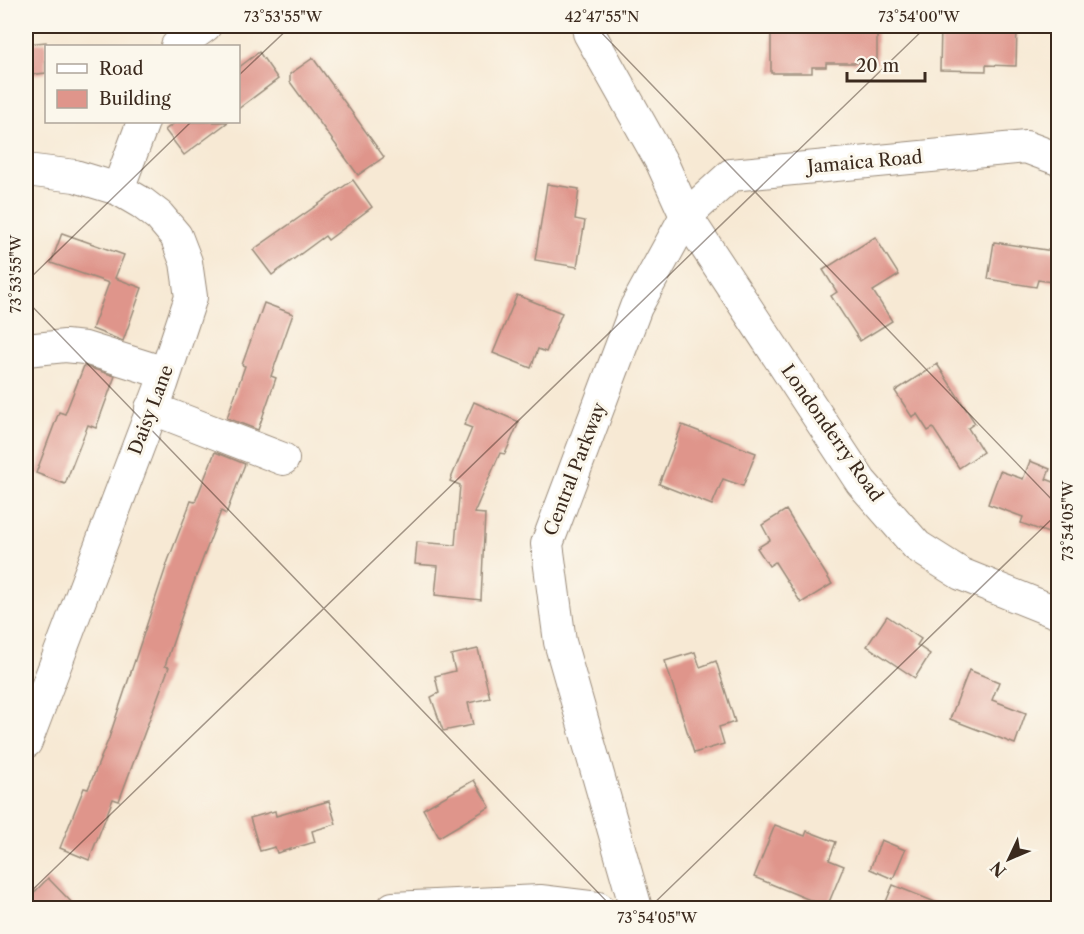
<svg xmlns="http://www.w3.org/2000/svg" width="1084" height="934" font-family="'Libre Caslon Text',serif">
  <style>
    .building { fill: #df958b }
    .lines { fill: none; stroke-linecap: round; stroke-linejoin: round }
    .minor-casing { stroke: #998a79; stroke-width: 34 }
    .minor { stroke: #fff; stroke-width: 32 }
    .ticks { fill: none; stroke: #3b2a1e; stroke-width: 1.5; stroke-opacity: 0.45 }
    .labels { text-anchor: middle; stroke-width: 6; stroke-linejoin: round; paint-order: stroke }
    .street-label { font-size: 18px; fill: #3b2a1e; stroke: #fbf7ec }
    .neatline { fill: none; stroke: #3b2a1e; stroke-width: 2 }
    .ticks-label { font-size: 15px; text-anchor: middle; fill: #3b2a1e }
  </style>
  <rect width="100%" height="100%" fill="#fbf7ec"/>
  <filter id="ink" filterUnits="userSpaceOnUse"><feTurbulence type="fractalNoise" baseFrequency=".0167" numOctaves="2"/><feDisplacementMap in="SourceGraphic" scale="12" xChannelSelector="R" yChannelSelector="G"/><feConvolveMatrix kernelMatrix="1 2 1 2 8 2 1 2 1" color-interpolation-filters="sRGB"/></filter>
  <filter id="wash" filterUnits="userSpaceOnUse"><feTurbulence type="fractalNoise" baseFrequency=".008" numOctaves="4" result="noise"/><feDisplacementMap in="SourceGraphic" scale="24" xChannelSelector="R" yChannelSelector="G"/><feGaussianBlur stdDeviation="1.35" result="paint"/><feColorMatrix in="noise" values="0 0 0 0 0 0 0 0 0 0 0 0 0 0 0 0 0 1.4 0 .05"/><feComposite in="paint" operator="in"/></filter>
  <g filter="url(#wash)">
    <rect width="100%" height="100%" fill="#f7e9d4"/>
    <g id="blocks">
      <g class="building">
        <path d="M771 26H877V63H826V67H812V73H771Z"/>
        <path d="M941 26H1017L1016 66 986 65V71L940 70Z"/>
        <path d="M46 42V73L28 75 26 72V44Z"/>
        <path d="M259 52 278 79 238 109V68Z"/>
        <path d="M313 58 384 157 358 175 290 82V74Z"/>
        <path d="M176 122H228L184 155 165 130Z"/>
        <path d="M353 180 372 207 328 240 325 236 272 275 253 250Z"/>
        <path d="M547 184 579 189 575 219 585 221 577 267 535 260Z"/>
        <path d="M62 233 124 255 115 278 142 288 123 341 92 329 109 283 51 263Z"/>
        <path d="M875 237 899 275 873 291 892 321 860 341 831 296 837 292 823 270Z"/>
        <path d="M994 242 1059 252V283L1038 280 1036 287 988 279Z"/>
        <path d="M517 295 562 313 546 352 538 349 531 368 493 353Z"/>
        <path d="M264 303 293 314 271 376 276 378 258 430 227 418 245 366 242 365Z"/>
        <path d="M937 364 975 423 968 428 983 452 959 468 933 428 928 431 917 414 912 417 895 391Z"/>
        <path d="M84 366 115 376 96 428 88 425 65 484 36 473 59 412 65 414Z"/>
        <path d="M474 402 519 422 505 454 500 453 474 513 485 514 481 600 435 595 438 566 415 564 417 542 455 545 460 485 450 481 472 428 464 425Z"/>
        <path d="M682 425 756 453 743 486 723 479 712 505 659 484Z"/>
        <path d="M215 452 245 464 226 514 221 511 186 603 165 666 169 667 119 801 113 799 89 860 60 848 84 788 88 789 109 738 168 561 191 501 195 502Z"/>
        <path d="M1030 461 1050 469 1046 479 1059 484V537L1021 523 1023 517 988 504 1000 471 1023 479Z"/>
        <path d="M786 510 832 584 801 603 775 562 769 566 757 548 770 540 762 525Z"/>
        <path d="M887 616 921 639 917 645 930 654 915 678 867 646Z"/>
        <path d="M478 649 490 698 468 703 473 725 443 731 431 697 439 693 435 676 455 671 451 655Z"/>
        <path d="M695 652 700 667 716 661 735 722 719 727 724 744 694 753 665 661Z"/>
        <path d="M969 670 999 682 992 700 1026 713 1015 744 950 719Z"/>
        <path d="M474 780 490 807 439 837 423 809Z"/>
        <path d="M329 801 336 824 312 831 315 842 277 853 275 847 260 851 250 818 275 811 276 816Z"/>
        <path d="M775 825 805 836 807 831 836 842 829 860 844 866 827 907 754 877Z"/>
        <path d="M881 840 905 850 893 879 870 869Z"/>
        <path d="M48 878 78 909H26V901Z"/>
        <path d="M893 885 950 908V909H883Z"/>
      </g>
    </g>
  </g>
  <g filter="url(#ink)">
    <use href="#blocks" fill-opacity="0" stroke="#998a79" stroke-width="1.5"/>
    <g class="lines">
      <g class="minor-casing">
        <g id="minor">
          <path d="M590 26 589 33 662 163 686 216 861 482 917 546 961 574 1058 613"/>
          <path d="M177 46 205 26"/>
          <path d="M26 170 75 176 118 189 142 203 159 216 176 236 186 262 191 297 162 384 26 742"/>
          <path d="M118 189 143 122"/>
          <path d="M26 350 65 346 85 348 165 373"/>
          <path d="M151 408 283 459"/>
          <path d="M393 908 540 901 598 908"/>
          <path d="M636 908 560 642 547 544 636 307 686 216 731 175 1026 147 1058 159"/>
        </g>
      </g>
      <use href="#minor" class="minor"/>
    </g>
  </g>
  <path class="ticks" d="M595 26 1058 506M238 76 291 26M26 282 191 122M26 300 613 908M26 896 927 26M649 908 1058 513"/>
  <g class="labels">
    <g class="street-label">
      <text transform="translate(865 162) rotate(-5)" y="6">Jamaica Road</text>
      <text transform="translate(151 410) rotate(-69)" y="6">Daisy Lane</text>
      <text transform="translate(832 433) rotate(55)" y="6">Londonderry Road</text>
      <text transform="translate(575 469) rotate(-69)" y="6">Central Parkway</text>
    </g>
  </g>
  <rect width="1084" height="934" fill="none" stroke="#fbf7ec" stroke-width="66"/>
  <rect x="45" y="45" width="195" height="78" fill="#fbf7ec" stroke="#aea59a" stroke-width="1.5"/>
  <rect x="57" y="64" width="30" height="9" fill="#ffffff" stroke="#aea59a" stroke-width="1.5"/>
  <text x="99" y="75" font-size="18" fill="#3b2a1e">Road</text>
  <rect x="57" y="90" width="30" height="18" fill="#df958b" stroke="#aea59a" stroke-width="1.5"/>
  <text x="99" y="105" font-size="18" fill="#3b2a1e">Building</text>
  <g transform="translate(1009 859) rotate(226)" stroke="#fbf7ec" stroke-width="4.5" paint-order="stroke">
  <path d="M0-4.5L10 22L0 15L-10 22Z" fill="#3b2a1e"/>
  <text y="-9" font-size="16" font-weight="bold" text-anchor="middle" fill="#3b2a1e">N</text>
  </g>
  <path d="M847 72v9h78v-9" fill="none" stroke="#3b2a1e" stroke-width="3"/>
  <text x="856" y="72" font-size="18" fill="#3b2a1e" stroke="#fbf7ec" stroke-width="4.5" paint-order="stroke">20 m</text>
  <rect x="33" y="33" width="1018" height="868" class="neatline"/>
  <g class="ticks-label">
    <text x="283" y="22">73°53'55"W</text>
    <text x="602" y="22">42°47'55"N</text>
    <text x="919" y="22">73°54'00"W</text>
    <text transform="translate(16 274) rotate(-90)" y="5">73°53'55"W</text>
    <text transform="translate(1068 521) rotate(-90)" y="5">73°54'05"W</text>
    <text x="657" y="923">73°54'05"W</text>
  </g>
</svg>
